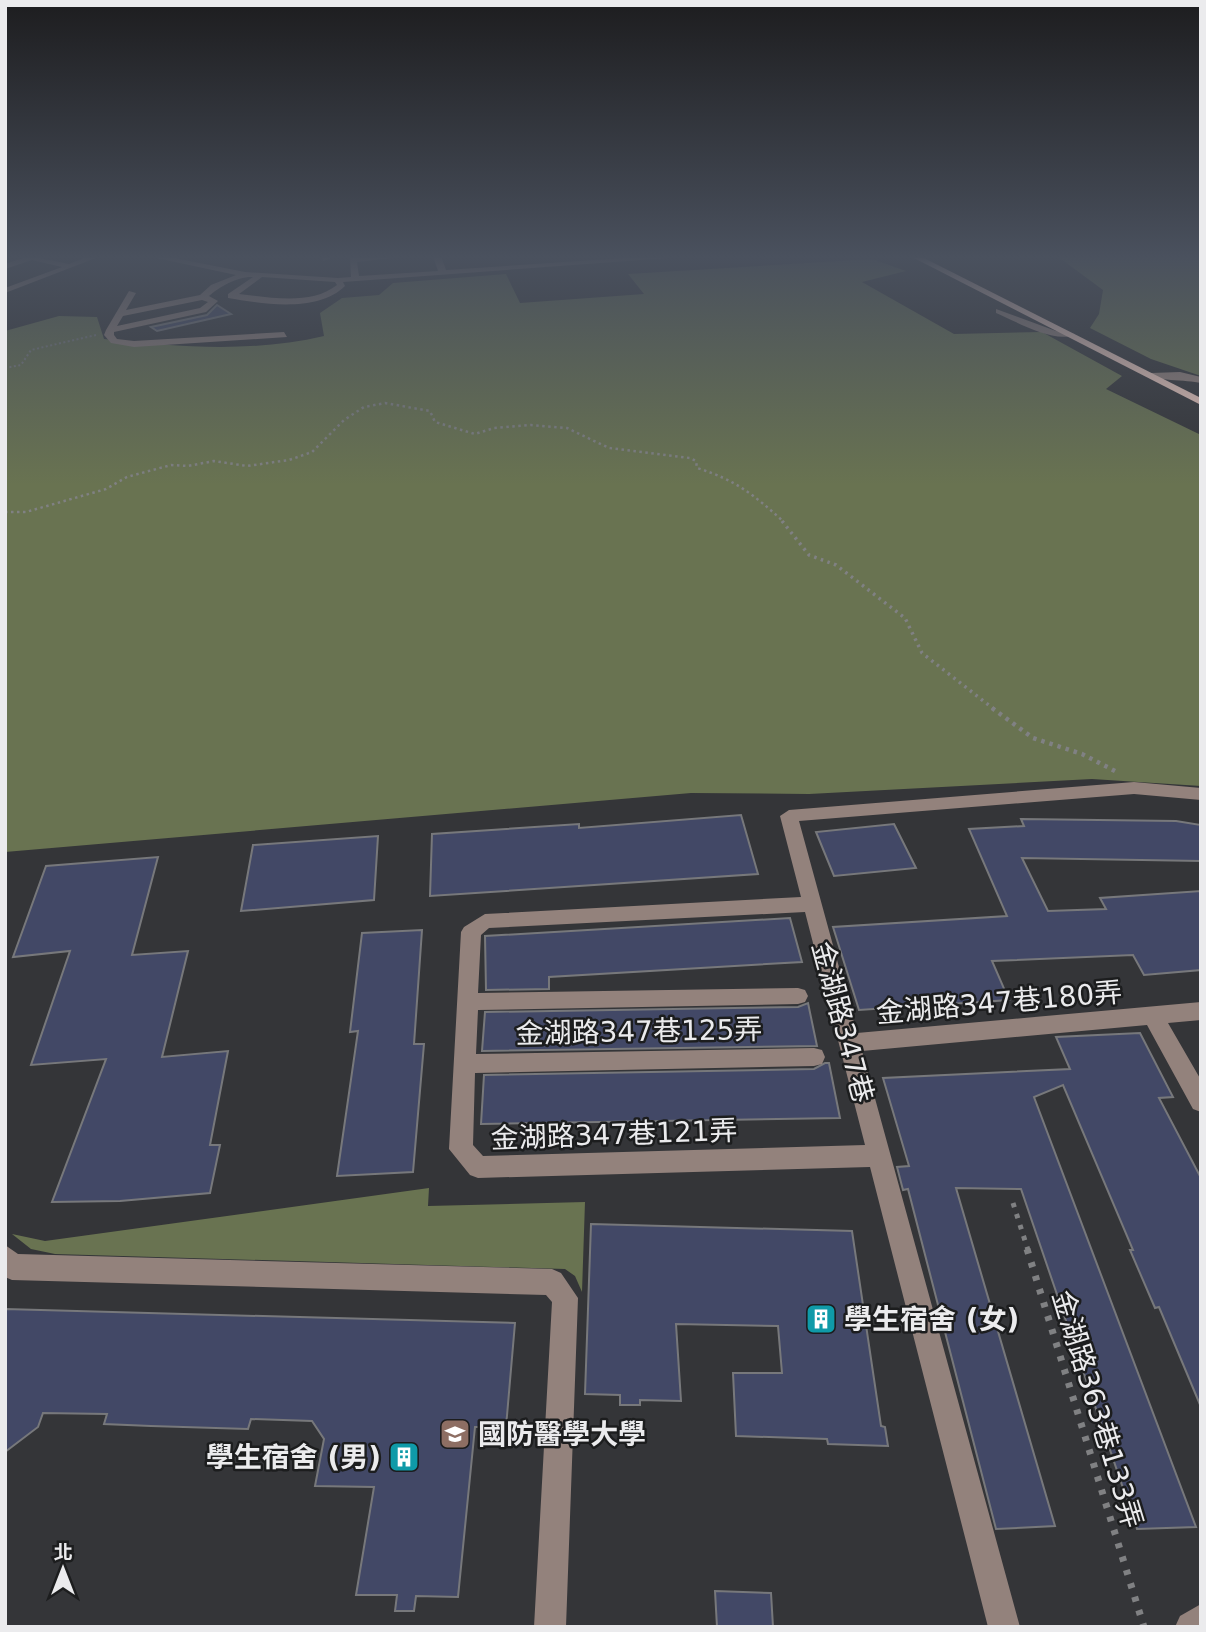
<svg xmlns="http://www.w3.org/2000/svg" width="1206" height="1632" font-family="'DejaVu Sans','Noto Sans TC',sans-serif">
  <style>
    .forest { fill: #697351 }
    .building { fill: #424866; stroke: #77787b; stroke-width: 2 }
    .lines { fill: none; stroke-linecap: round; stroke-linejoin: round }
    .path-far5 { stroke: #808183; stroke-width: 2; stroke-dasharray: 2 2.5; stroke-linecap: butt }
    .path-far4 { stroke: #808183; stroke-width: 2.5; stroke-dasharray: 2.5 3.5; stroke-linecap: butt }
    .path-far3 { stroke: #808183; stroke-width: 3.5; stroke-dasharray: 2.5 4.5; stroke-linecap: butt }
    .path-far2 { stroke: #808183; stroke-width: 4.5; stroke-dasharray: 3.5 5; stroke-linecap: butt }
    .path-far1 { stroke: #808183; stroke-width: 5; stroke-dasharray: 4.5 7; stroke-linecap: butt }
    .path { stroke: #808183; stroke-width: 7; stroke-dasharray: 5 9; stroke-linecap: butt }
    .minor { fill: #93827c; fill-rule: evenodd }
    .major { fill: #f2cec2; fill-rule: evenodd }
    .labels { text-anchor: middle; stroke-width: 5; stroke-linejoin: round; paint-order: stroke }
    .near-street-label { font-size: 28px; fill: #ebebed; stroke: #1c1d1e }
    .near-poi-label { font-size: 28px; font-weight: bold; fill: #ebebed; stroke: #1c1d1e; text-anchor: start }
  </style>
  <rect width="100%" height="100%" fill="#343538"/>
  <g class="forest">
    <path d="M1057 256H1201V376L1151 359 1090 328 1099 314 1103 290Z"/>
    <path d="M872 259 906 271 862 282 954 334 1042 332 1122 376 1106 389 1201 435V786L1092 779 809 794 691 793 5 852V331L59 316 97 317 104 339C177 347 252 353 324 336L320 313 342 298 379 295 393 283 506 274 520 303 644 294 628 274Z"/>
    <path d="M429 1188 428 1206 585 1202 582 1292 575 1276 565 1269 55 1254 31 1249 12 1234 45 1241Z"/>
  </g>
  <g class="building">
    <path d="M217 305 231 314 157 331 151 327 207 315Z"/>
    <path d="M741 815 758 874 430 896 432 834 579 824V828Z"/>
    <path d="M1021 819 1176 821 1201 825V861L1022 858 1048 911 1106 909 1100 898 1201 891V970L1144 975 1133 955 992 961 1009 1000 859 1010 833 927 1007 916 969 829 1024 826Z"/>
    <path d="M894 824 916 868 834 876 816 832Z"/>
    <path d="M378 836 374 900 241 911 253 845Z"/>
    <path d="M158 857 132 955 188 951 162 1057 228 1051 210 1145H220L210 1193 120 1201 52 1202 106 1059 31 1065 70 951 13 957 46 866Z"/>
    <path d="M790 918 802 962 549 977V989L486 990 485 936Z"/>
    <path d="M422 930 414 1044H424L413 1172 337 1176 358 1031 350 1032 362 933Z"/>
    <path d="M808 1003 817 1046 482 1051 485 1012 798 1007Z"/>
    <path d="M1140 1033 1173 1097 1159 1098 1201 1178V1407L1159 1307 1155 1308 1130 1250H1133L1063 1085 1034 1097 1196 1527 1137 1529 1021 1189 956 1188 1055 1526 996 1529 908 1189 903 1190 897 1167 909 1166 883 1078 1070 1069 1056 1037Z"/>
    <path d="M825 1063H829L840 1118 481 1124 484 1075 814 1069Z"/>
    <path d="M591 1224 852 1231 881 1426 885 1427 888 1446 828 1444 827 1439 736 1436 733 1373H782L778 1326 676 1324 681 1401 640 1400V1405H620V1395L585 1394Z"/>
    <path d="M5 1309 515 1323 506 1427H475L458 1597 416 1596 414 1611H395L397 1595H356L374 1487 315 1486 324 1439 312 1421 251 1419 248 1429 151 1426 104 1424 107 1414 43 1413 38 1427 5 1452Z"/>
    <path d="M715 1591 771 1593 773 1627H717Z"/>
  </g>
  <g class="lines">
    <path class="path-far5" d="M5 368 21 365 31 350 96 335"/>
    <path class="path-far4" d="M5 512H26L106 489 127 477 171 465 188 466 214 461 247 466 289 460 312 452 344 420 364 407 385 403 430 411 435 422 475 434 494 428 531 425 567 428 609 448 690 458 696 461 697 468C736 480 754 495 784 522"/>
    <path class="path-far3" d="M782 521 809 555 836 565 905 618 922 653 995 710"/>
    <path class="path-far2" d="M992 708 1033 738 1082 754 1115 771"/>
    <path class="path-far1" d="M1013 1203 1028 1250"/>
    <path class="path" d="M1027 1249 1144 1627"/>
    <g class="minor">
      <path d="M29 256 69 264 89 256H101L5 293V288L62 267 32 260 5 269V264Z"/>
      <path d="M147 256H164L245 272 338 278 351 277 350 258 411 256 357 262 359 276 438 271 433 256H441L446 270 655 256H696L343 282 345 286C318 313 262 304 228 298V294L253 277C238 276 219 287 209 296L218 301 206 312 114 332V335L117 339 134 341 284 332 287 337 134 347 111 343 104 335 106 330 129 291 136 293 126 310 200 295 211 285 236 275ZM262 277 335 282 337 285C310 306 270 297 239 294ZM202 300 208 302 200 308 117 326 123 316Z"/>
      <path d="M321 256H329L330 259 323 261Z"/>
      <path d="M996 309 1056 331 1075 334C1057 345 1015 321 996 313Z"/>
      <path d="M1180 372 1201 377V383C1187 380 1153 380 1146 376L1151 373Z"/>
      <path d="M1134 782 1201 788V800L1134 794 799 821 857 1033 1201 1002V1020L1168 1023 1201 1080V1112L1193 1109 1147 1025 862 1051 1020 1627H988L870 1167 478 1178 470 1175 449 1149 461 932 464 927 485 914 801 897 780 816 789 810ZM805 912 865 1145 483 1156 473 1145 475 1073 814 1066 822 1064 825 1057 822 1050 814 1048 476 1054 478 1010 798 1004 805 1002 808 996 805 990 798 988 478 993 481 935 489 928Z"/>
      <path d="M5 1245 18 1254 552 1269 561 1273 578 1298 566 1627H534L552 1302 546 1295 12 1280 5 1277Z"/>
      <path d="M1201 1604V1627H1175L1180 1616Z"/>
    </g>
    <path class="major" d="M910 256H920L1201 398V405Z"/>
  </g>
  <linearGradient id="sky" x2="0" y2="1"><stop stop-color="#1d1d1f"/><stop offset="0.53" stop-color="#4a515e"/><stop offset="1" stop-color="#4a515e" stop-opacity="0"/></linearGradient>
  <rect width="1206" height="485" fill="url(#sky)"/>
  <defs>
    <g id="building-square" transform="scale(1.575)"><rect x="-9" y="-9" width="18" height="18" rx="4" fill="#0f9aa8" stroke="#1c1d1e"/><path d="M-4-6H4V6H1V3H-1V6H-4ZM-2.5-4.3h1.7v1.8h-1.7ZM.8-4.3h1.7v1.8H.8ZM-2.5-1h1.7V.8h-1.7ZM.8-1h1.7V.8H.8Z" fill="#fff"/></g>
    <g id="university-square" transform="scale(1.575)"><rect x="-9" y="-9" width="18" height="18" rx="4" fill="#8d6e63" stroke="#1c1d1e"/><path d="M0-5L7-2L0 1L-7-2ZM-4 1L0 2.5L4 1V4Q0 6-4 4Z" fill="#fff"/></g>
  </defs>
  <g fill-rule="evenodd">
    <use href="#building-square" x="821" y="1319"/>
    <use href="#university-square" x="455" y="1434"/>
    <use href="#building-square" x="404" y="1457"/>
  </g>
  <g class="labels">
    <g class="near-street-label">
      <text transform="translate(999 1002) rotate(-5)" y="10">金湖路347巷180弄</text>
      <text transform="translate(843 1022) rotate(75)" y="10">金湖路347巷</text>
      <text transform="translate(639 1031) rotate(-1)" y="10">金湖路347巷125弄</text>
      <text transform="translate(614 1134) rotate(-2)" y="10">金湖路347巷121弄</text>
      <text transform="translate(1098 1409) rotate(73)" y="10">金湖路363巷133弄</text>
    </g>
    <g class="near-poi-label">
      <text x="844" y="1329">學生宿舍 (女)</text>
      <text x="478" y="1444">國防醫學大學</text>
      <text x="381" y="1467" text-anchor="end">學生宿舍 (男)</text>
    </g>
  </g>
  <rect width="1206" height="1632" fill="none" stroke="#ebebed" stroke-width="14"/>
  <g transform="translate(63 1569)" stroke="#1c1d1e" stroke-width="5" paint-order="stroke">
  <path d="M0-5L12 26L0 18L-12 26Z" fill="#ebebed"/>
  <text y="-10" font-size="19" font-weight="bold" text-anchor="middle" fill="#ebebed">北</text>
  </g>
</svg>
